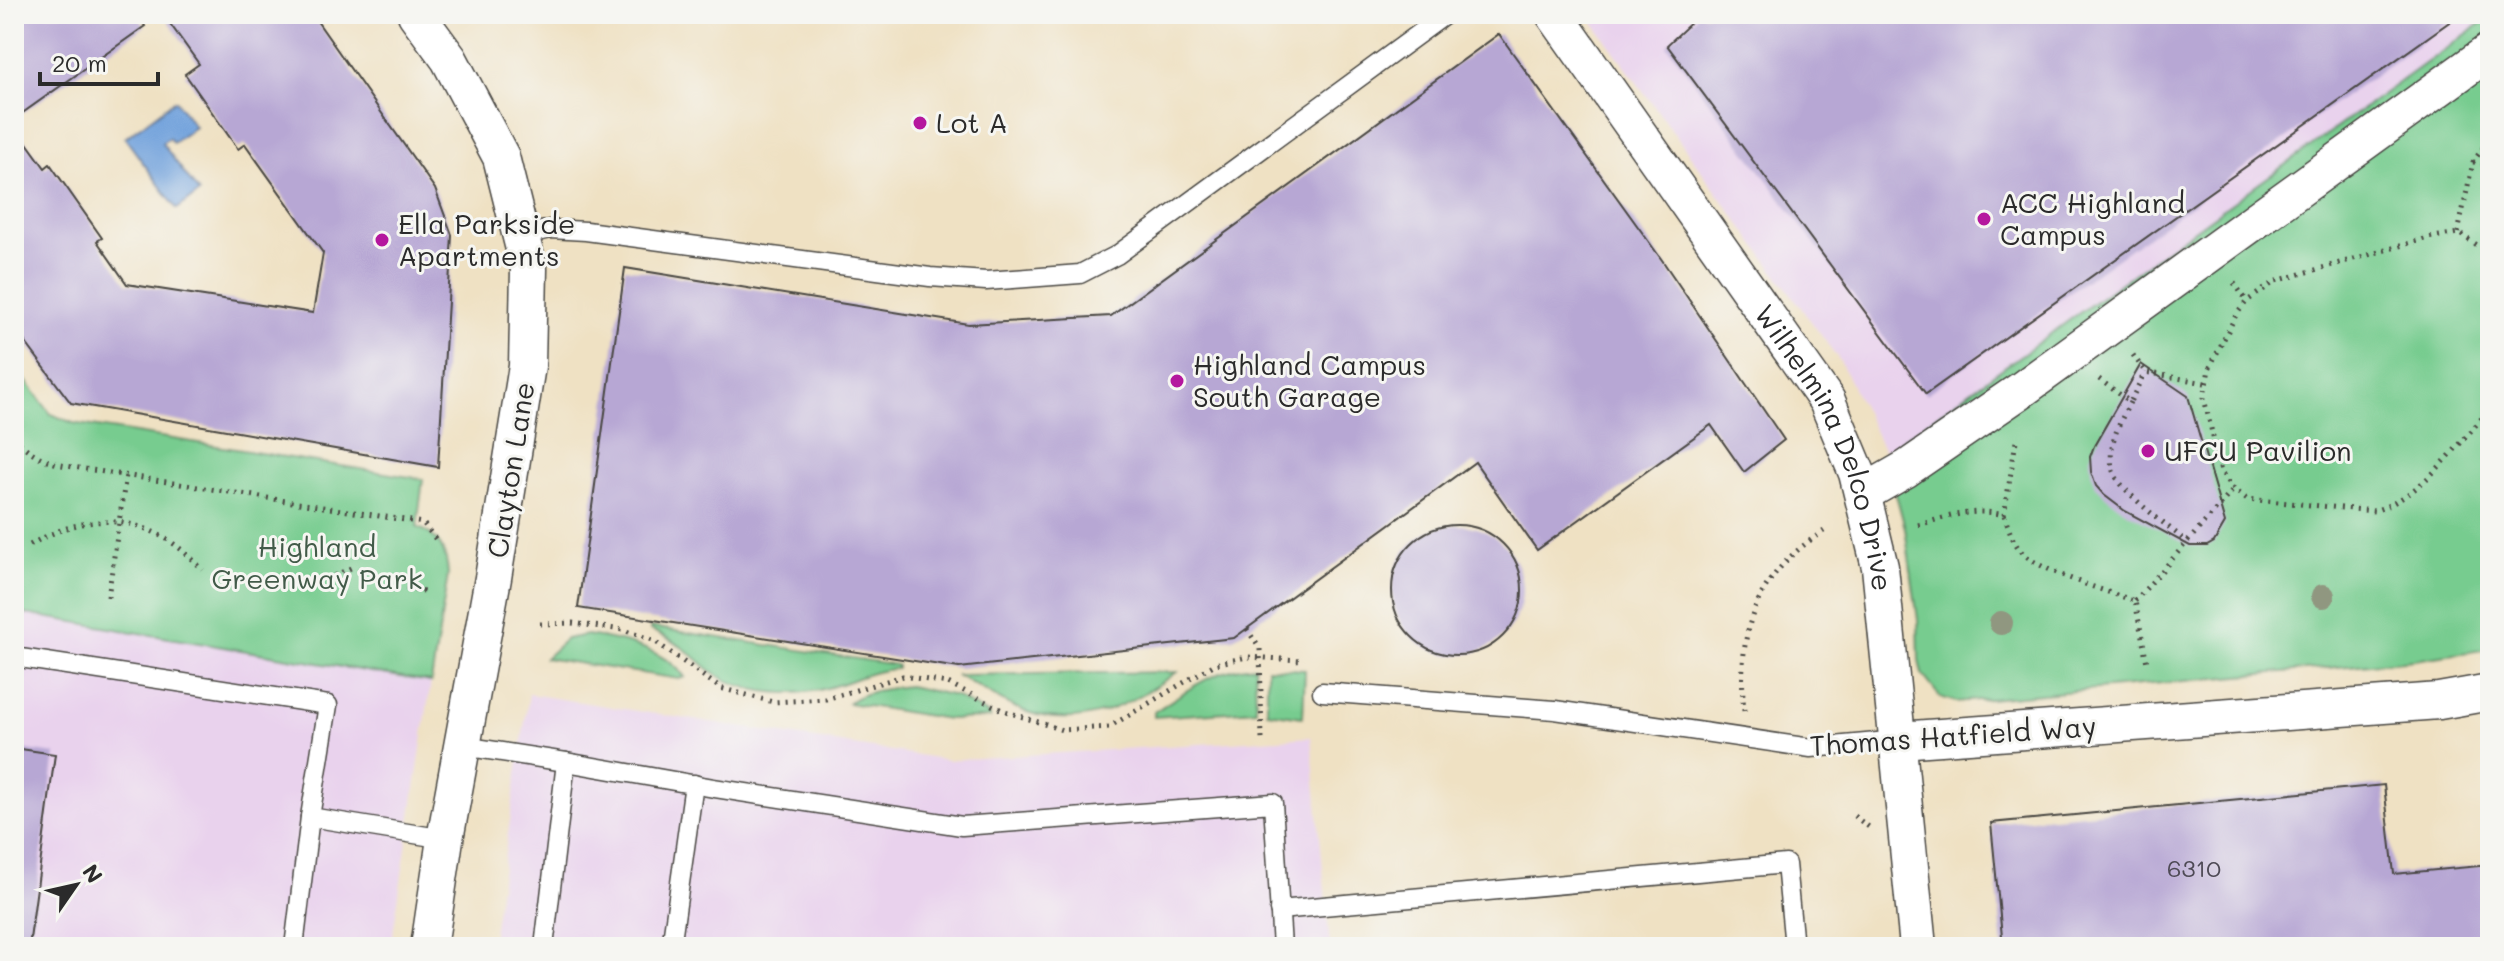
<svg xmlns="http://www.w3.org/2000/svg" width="2504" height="961" font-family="Mali,sans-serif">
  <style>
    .built { fill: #e9d2ed }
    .green { fill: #77cc8f; stroke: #517c5d; stroke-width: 2 }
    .water { fill: #72a2dc; stroke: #4e6684; stroke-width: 2 }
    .building { fill: #b7a7d4 }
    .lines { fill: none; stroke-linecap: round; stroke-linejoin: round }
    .lane-casing { stroke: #484642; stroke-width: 21 }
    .street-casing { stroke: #484642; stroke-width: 39 }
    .path { stroke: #484642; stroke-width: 5; stroke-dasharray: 2 6; stroke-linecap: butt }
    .lane { stroke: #fff; stroke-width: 18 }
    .street { stroke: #fff; stroke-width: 36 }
    .tree { fill: #909780 }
    .poi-dot { fill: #b5179e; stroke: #f6f6f2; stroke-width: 3 }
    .labels { text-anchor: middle; stroke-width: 6; stroke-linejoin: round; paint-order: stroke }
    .number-label { font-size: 24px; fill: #4e4a55 }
    .poi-label { font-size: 28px; fill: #2b2b2b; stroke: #f6f6f2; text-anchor: start }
    .street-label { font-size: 28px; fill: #2b2b2b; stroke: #f6f6f2 }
    .park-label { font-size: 28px; fill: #425b49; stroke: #f6f6f2 }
  </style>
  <rect width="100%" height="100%" fill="#f6f6f2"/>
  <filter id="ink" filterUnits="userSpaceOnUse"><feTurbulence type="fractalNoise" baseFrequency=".0125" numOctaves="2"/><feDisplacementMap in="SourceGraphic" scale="16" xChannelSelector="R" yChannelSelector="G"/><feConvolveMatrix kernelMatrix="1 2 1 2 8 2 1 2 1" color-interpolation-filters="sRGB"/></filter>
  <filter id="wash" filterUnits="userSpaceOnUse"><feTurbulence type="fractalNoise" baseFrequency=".006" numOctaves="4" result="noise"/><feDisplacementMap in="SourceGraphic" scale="32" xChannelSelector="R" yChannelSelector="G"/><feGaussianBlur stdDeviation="1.8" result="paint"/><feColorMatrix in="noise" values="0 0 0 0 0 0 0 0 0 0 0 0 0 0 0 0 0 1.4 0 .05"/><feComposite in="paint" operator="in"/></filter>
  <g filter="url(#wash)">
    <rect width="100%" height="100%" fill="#efe1c3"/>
    <g class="built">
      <path d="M1587 14H2490V17L1885 453 1840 361Z"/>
      <path d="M14 612 431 682 391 947H14Z"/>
      <path d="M529 694 949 760 1311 737 1330 947H491Z"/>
    </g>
    <g class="green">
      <path d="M2490 17V649L2414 660 1956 702 1940 697 1922 674 1919 661 1918 620 1905 528 1885 453Z"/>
      <path d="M14 365 51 414 73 423 423 479 417 527C439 536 447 551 448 575L431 682 14 612Z"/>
      <path d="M650 627 897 665V669C867 670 843 687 813 691 782 696 745 692 717 675 705 668 695 656 683 648 673 640 662 635 650 630Z"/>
      <path d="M587 635C620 640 663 648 685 677L679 679 545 658 566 639Z"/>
      <path d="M1255 666 1256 710 1154 717V712C1190 689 1210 670 1255 666Z"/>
      <path d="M1267 668 1305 670 1303 717 1267 712Z"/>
      <path d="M1177 672C1126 708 1073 736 1010 705 992 696 975 684 956 675Z"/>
      <path d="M909 686 955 696 989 715 990 718 948 719 848 703C864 691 888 688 909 686Z"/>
    </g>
    <path class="water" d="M175 100 195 127 173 143 169 138 162 143 199 193 177 209 125 138Z"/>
    <g id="blocks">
      <g class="building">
        <path d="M14 14H141L138 16 145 26 14 119Z"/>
        <path d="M163 14H312L435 189 452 235 438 467 71 403 14 327V125L45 168 50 164 102 238 97 241 127 284 313 313 323 253 245 144 238 149 185 74 199 64Z"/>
        <path d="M1697 14H2447L2452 20 1926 394 1667 45 1696 18Z"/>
        <path d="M1499 34 1662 260 1784 440 1744 472 1711 425 1537 550 1475 462 1234 638 959 668 578 608 625 268 968 324 1111 316Z"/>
        <path d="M2141 364 2188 396 2225 523 2214 542 2207 546H2190L2125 511 2104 495 2096 486 2091 472 2090 457 2094 446Z"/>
        <circle cx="1457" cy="590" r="65"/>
        <path d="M14 748 55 754 29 947H14Z"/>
        <path d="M2384 785 2394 874 2490 865V947H2003L1991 823Z"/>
      </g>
    </g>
  </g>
  <g filter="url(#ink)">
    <use href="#blocks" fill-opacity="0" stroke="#484642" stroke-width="2"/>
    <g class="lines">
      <g class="lane-casing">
        <g id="lane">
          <path d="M521 236 550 229 586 231 930 277 986 281 1080 274 1117 255 1446 14"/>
          <path d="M14 657 328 705 310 817 445 839"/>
          <path d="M1322 692 1555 710 1811 748 1899 740"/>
          <path d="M463 746 566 762"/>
          <path d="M1279 910 1786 864 1794 947"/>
          <path d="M294 947 310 817"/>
          <path d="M544 947 566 762 714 788 962 826 1273 803 1282 947"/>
          <path d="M671 947 694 784"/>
        </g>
      </g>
      <g class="street-casing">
        <g id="street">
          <path d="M416 14 449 59 501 157 529 269 527 366 493 578 445 839 429 947"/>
          <path id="s1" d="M1554 14 1827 401 1857 473 1880 567 1918 947"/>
          <path d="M1864 493 1906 469 2024 388 2490 51"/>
          <path d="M1899 740 2439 701 2490 692"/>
        </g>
      </g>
      <g class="path">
        <path d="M2473 162 2490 164"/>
        <path d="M2458 233 2473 162 2490 138"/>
        <path d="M2490 253 2458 233 2428 238 2276 281 2247 301 2236 315 2209 369 2204 398 2221 472 2234 489 2247 499 2374 511C2423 496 2457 445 2490 409"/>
        <path d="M2234 283 2247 301"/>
        <path d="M2133 355 2145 372 2205 383"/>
        <path d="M2099 379 2130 402 2145 372"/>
        <path d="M2130 402C2120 422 2108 444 2112 467 2115 489 2170 527 2187 542"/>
        <path d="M14 437C28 452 42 460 61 465L423 523 437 541"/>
        <path d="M2004 515 2016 441"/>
        <path d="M1918 525C1948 517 1973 507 2004 515 2009 529 2013 544 2024 554 2042 572 2109 592 2135 601L2147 663"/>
        <path d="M30 545C94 507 153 515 203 570"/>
        <path d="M327 579 353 567"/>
        <path d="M406 587 428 592"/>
        <path d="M108 597 126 475"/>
        <path d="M2135 601 2234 489"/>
        <path d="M540 624 572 623 623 630 653 640 720 688 773 702 826 699 903 676 948 683 1002 710 1062 730 1109 727 1215 664 1247 657 1301 660"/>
        <path d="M1247 629 1260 649 1262 741"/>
        <path d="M1744 711C1737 632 1754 575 1824 531"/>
        <path d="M1854 816 1869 827"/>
      </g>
      <use href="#lane" class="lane"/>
      <use href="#street" class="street"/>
    </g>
    <g class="tree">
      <circle cx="2323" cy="596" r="12"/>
      <circle cx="2001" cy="623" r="12"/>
    </g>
  </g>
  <g class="poi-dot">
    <circle cx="920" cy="123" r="8"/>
    <circle cx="1984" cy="219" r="8"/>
    <circle cx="382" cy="240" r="8"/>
    <circle cx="1177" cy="381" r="8"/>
    <circle cx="2148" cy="451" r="8"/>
  </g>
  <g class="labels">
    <g class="number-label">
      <text x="2194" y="877">6310</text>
    </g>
    <g class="poi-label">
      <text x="936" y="133">Lot A</text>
      <text x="2000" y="213">ACC Highland<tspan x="2000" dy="32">Campus</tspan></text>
      <text x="398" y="234">Ella Parkside<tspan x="398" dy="32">Apartments</tspan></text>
      <text x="1193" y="375">Highland Campus<tspan x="1193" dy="32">South Garage</tspan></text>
      <text x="2164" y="461">UFCU Pavilion</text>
    </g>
    <g class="street-label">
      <text dy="10" stroke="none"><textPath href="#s1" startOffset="516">Wilhelmina Delco Drive</textPath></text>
      <text transform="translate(511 470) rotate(-81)" y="10">Clayton Lane</text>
      <text transform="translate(1953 736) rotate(-4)" y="10">Thomas Hatfield Way</text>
    </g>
    <g class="park-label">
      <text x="317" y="557">Highland<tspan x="317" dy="32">Greenway Park</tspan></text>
    </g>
  </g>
  <rect width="2504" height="961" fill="none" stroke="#f6f6f2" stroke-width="48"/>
  <g transform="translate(76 885) rotate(56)" stroke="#f6f6f2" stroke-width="6" paint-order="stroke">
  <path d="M0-6L14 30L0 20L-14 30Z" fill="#2b2b2b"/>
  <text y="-12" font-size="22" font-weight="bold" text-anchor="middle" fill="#2b2b2b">N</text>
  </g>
  <path d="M40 72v12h118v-12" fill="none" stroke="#2b2b2b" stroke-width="4"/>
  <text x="52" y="72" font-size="24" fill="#2b2b2b" stroke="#f6f6f2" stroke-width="6" paint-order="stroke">20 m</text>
</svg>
